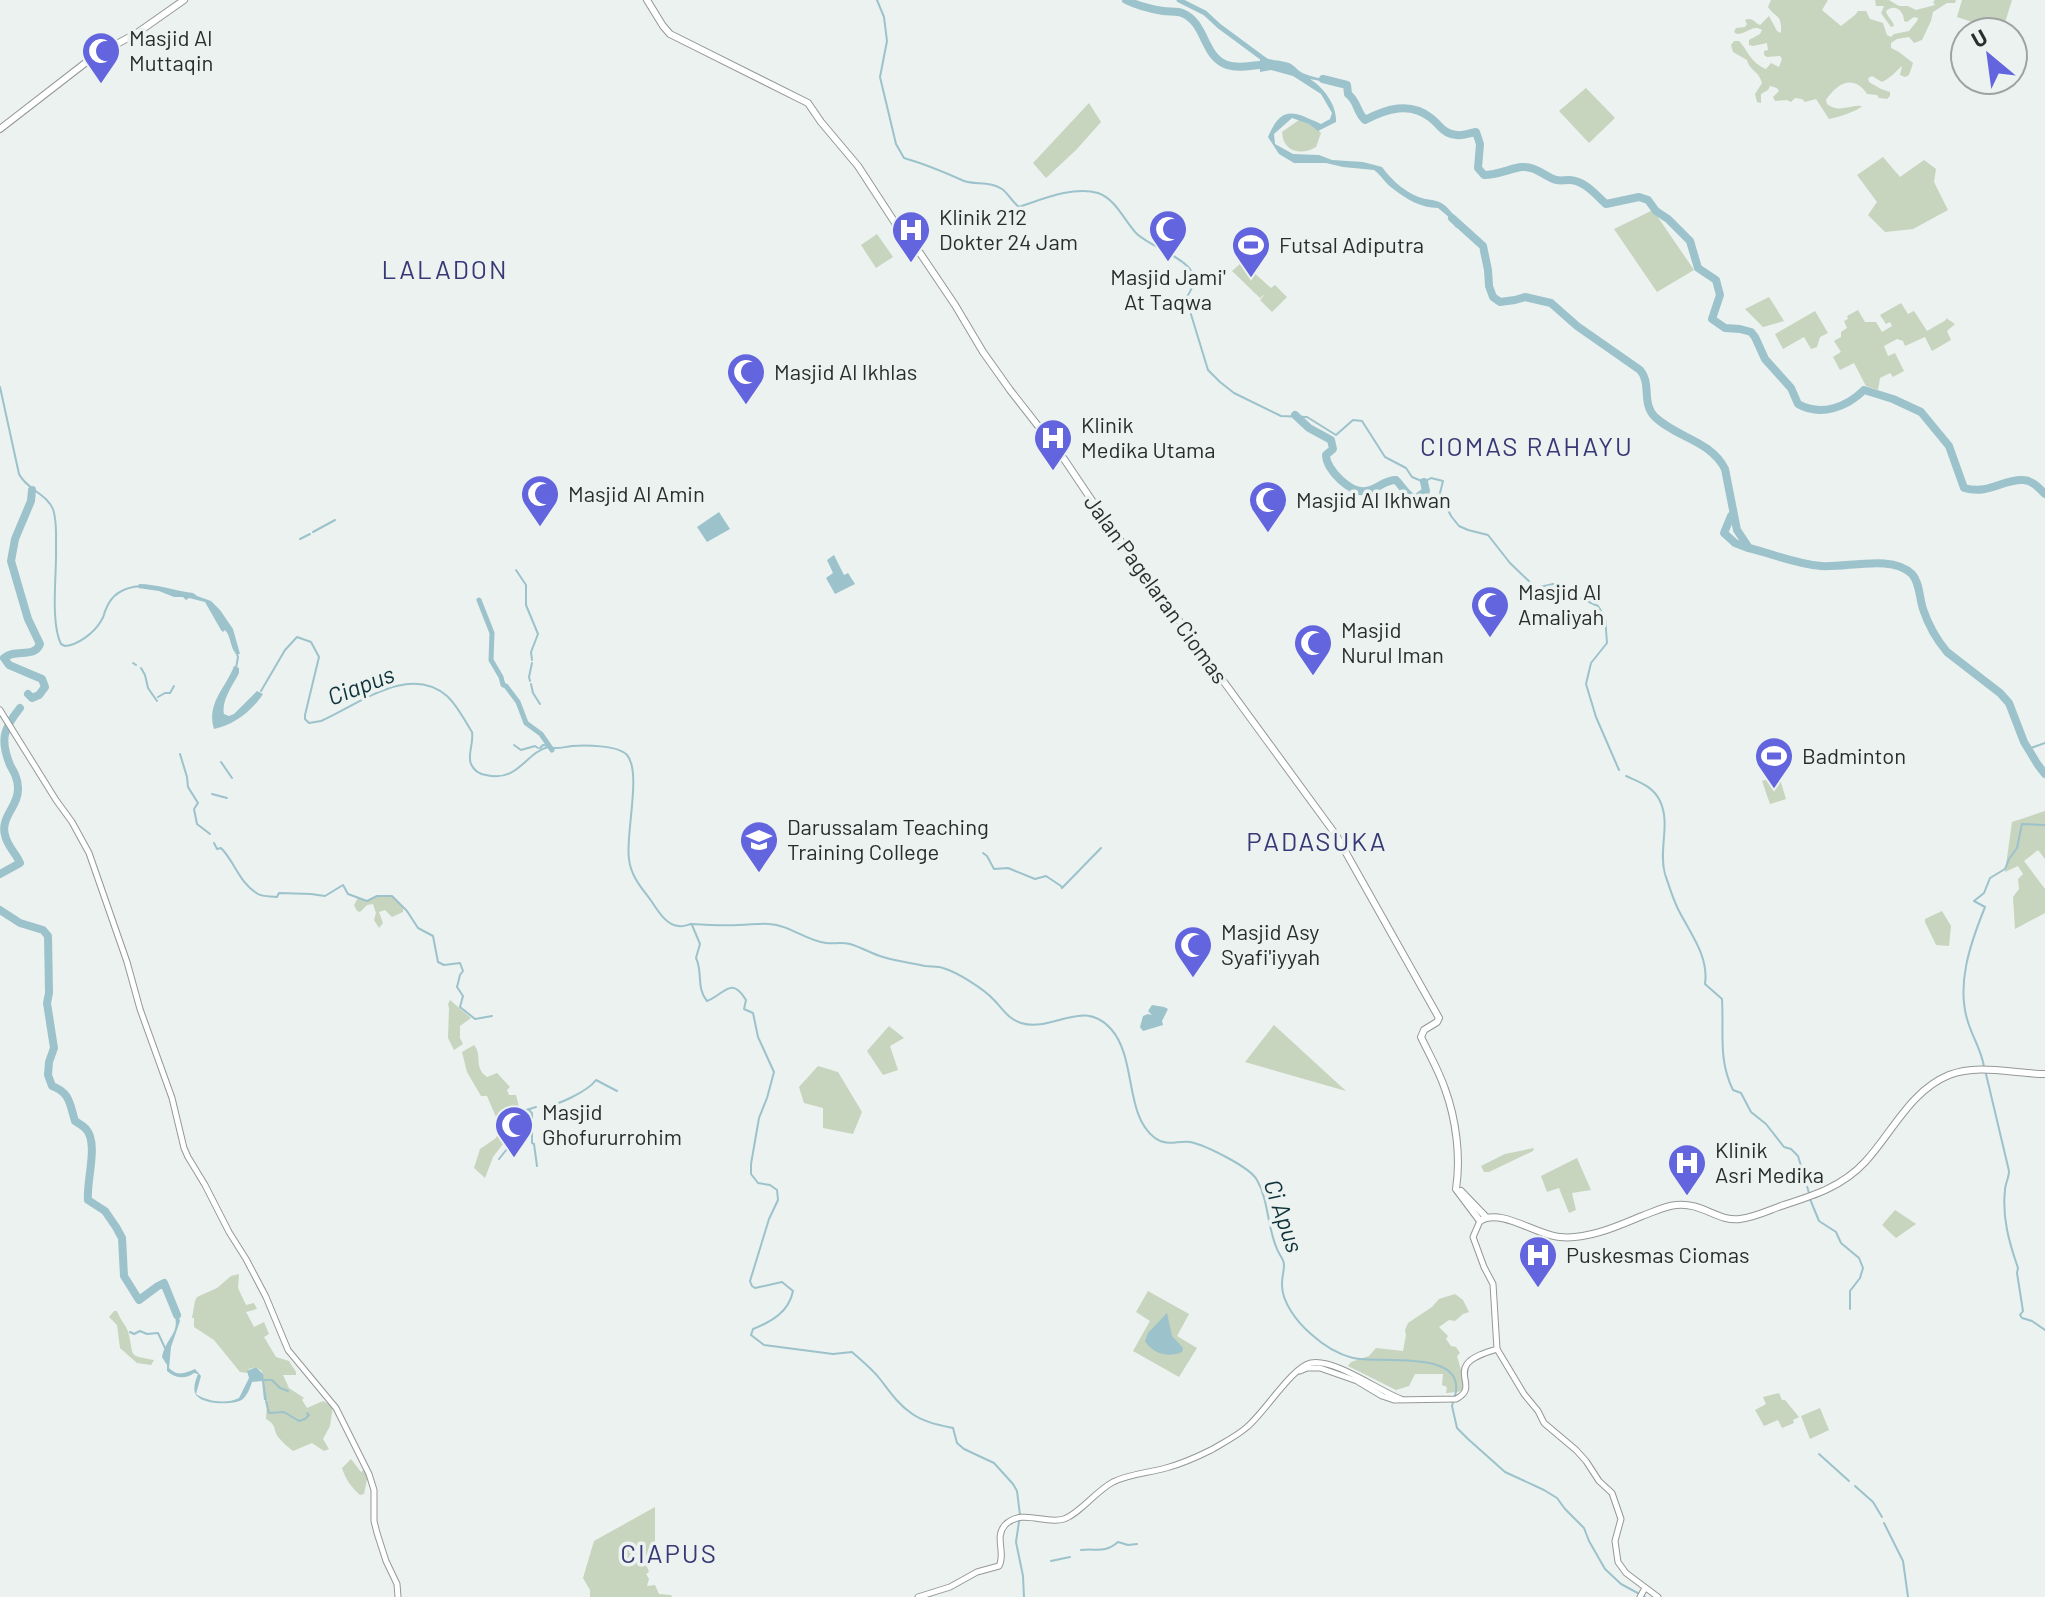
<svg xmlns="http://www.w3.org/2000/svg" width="2045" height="1597" font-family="Barlow,sans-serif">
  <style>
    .green { fill: #c7d4be }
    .water { fill: #9cc2cb }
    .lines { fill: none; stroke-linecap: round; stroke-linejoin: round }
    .stream { stroke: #9cc2cb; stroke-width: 2 }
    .canal { stroke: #9cc2cb; stroke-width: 5 }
    .river { stroke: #9cc2cb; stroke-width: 8 }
    .minor-casing { stroke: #949997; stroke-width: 7 }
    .major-casing { stroke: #949997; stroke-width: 8 }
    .minor { stroke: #fff; stroke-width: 5 }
    .major { stroke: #fff; stroke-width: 6 }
    .labels { text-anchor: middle; stroke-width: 7; stroke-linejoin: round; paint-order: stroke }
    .poi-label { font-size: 22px; fill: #2a2d2c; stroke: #ecf2f0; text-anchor: start }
    .street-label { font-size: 22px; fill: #2a2d2c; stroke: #ecf2f0 }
    .water-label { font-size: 24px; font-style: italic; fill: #0e333b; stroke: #ecf2f0 }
    .quarter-label { font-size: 26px; letter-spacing: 2px; fill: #363975; stroke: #ecf2f0 }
  </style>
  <rect width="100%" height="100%" fill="#ecf2f0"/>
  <g class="green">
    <path d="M1771 0H1828L1822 10 1841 26 1855 15 1858 11H1866L1870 19 1883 23 1887 35 1891 37 1894 34 1909 31 1917 21 1918 18 1914 17 1907 22 1904 21C1904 11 1895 3 1886 11 1887 17 1893 20 1894 26L1891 27 1881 13 1884 6H1876L1875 0H1889L1899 6H1908L1916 10 1935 5 1933 2 1935 0H1956L1955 3H1947L1933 12 1931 21 1922 40 1914 43 1909 37 1897 39 1891 43V48L1899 52 1913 63 1909 75 1905 77 1900 75 1902 66C1896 71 1891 78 1882 82L1872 76 1868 78 1869 82 1881 89 1890 92V96L1887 99 1879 98 1877 95 1867 94C1854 74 1837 83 1826 100L1827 104C1840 114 1849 104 1862 106 1858 111 1836 118 1829 119L1816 99 1805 102 1802 99 1795 98 1791 102 1787 100 1775 101 1773 97 1779 91 1777 88 1770 86 1768 90 1761 94V103L1757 102 1755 94 1762 83C1759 71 1749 70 1747 60L1733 52 1731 45 1734 41H1739C1749 52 1750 62 1766 69L1771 63 1779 67 1782 59 1780 56 1767 57 1764 55V51L1768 50 1767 43 1753 46 1749 45V40L1760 34 1762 30C1752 24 1748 34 1737 34L1734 32 1736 28 1745 27 1747 24 1745 20C1753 17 1753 22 1760 25L1769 16 1777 31 1781 33C1782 13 1776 19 1768 7Z"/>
    <path d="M1962 0H2012L2002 32 1957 17Z"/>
    <path d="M1586 88 1615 118 1589 143 1559 111Z"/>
    <path d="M1089 103 1101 122 1076 150 1046 178 1033 163Z"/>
    <path d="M1299 120 1311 123 1321 133 1316 147C1301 156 1283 152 1282 132Z"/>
    <path d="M1883 157 1900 177 1924 160 1936 169 1934 182 1948 210 1913 229 1885 232 1868 215 1877 202 1857 175Z"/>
    <path d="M1653 210 1694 270 1657 292 1614 229Z"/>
    <path d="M877 234 893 257 876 268 861 245Z"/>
    <path d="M1242 262 1271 288 1275 285 1287 297 1272 312 1260 300 1265 294 1260 298 1232 271Z"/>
    <path d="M1769 297 1784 321 1763 327 1745 309Z"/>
    <path d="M1901 303 1908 314 1914 311 1927 331 1946 320V318L1955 324 1947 331 1951 340 1932 351 1925 337 1905 346 1903 341 1897 339 1884 346 1888 356 1895 353 1904 371 1893 377 1890 373 1880 378 1878 390 1866 386 1854 363 1840 370 1833 357 1841 352 1834 341 1841 337V332L1847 328 1844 321 1848 319 1847 316 1858 310 1865 322H1876L1882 332 1892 326 1890 322 1886 324 1880 315Z"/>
    <path d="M1815 311 1828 333 1820 337 1817 347 1811 349 1804 337 1783 349 1775 334Z"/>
    <path d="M1779 776 1786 799 1770 804 1762 781Z"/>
    <path d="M2045 811V859L2038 850 2024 861 2045 889V913L2015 929 2013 897 2019 889 2018 879 2023 874 2018 866 2005 872 2012 822Z"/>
    <path d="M377 896H392L403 908V912L392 917 385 910 379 912 383 923 379 928 374 920 376 913 373 904 367 905 360 912 357 911 354 905 358 898 367 901Z"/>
    <path d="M1942 911 1951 926 1949 946 1936 945 1925 922V919Z"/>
    <path d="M450 1000 471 1018 460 1026V1038L463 1044 454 1050 448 1038 449 1008 448 1004Z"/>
    <path d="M1274 1025 1346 1091 1245 1062Z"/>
    <path d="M889 1026 904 1038 890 1046 898 1070 883 1075 867 1051Z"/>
    <path d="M474 1045C483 1056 473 1067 487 1077L497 1073 510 1087 507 1090 509 1095H516L519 1107 514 1113 505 1114 502 1110 496 1117 487 1096H481L467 1072 462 1052Z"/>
    <path d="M818 1066 838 1072 862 1112 853 1134 823 1128V1108L804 1103 799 1087Z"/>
    <path d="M510 1121 511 1124 505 1136 506 1140 493 1157 485 1178 474 1168 480 1149 496 1138 500 1126 498 1122Z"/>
    <path d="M1534 1148 1533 1151 1489 1172H1484L1481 1166 1505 1154Z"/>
    <path d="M1577 1158 1591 1190 1572 1193 1576 1210 1569 1213 1559 1188 1547 1192 1541 1176Z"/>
    <path d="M1895 1210 1916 1224 1896 1238 1882 1225Z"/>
    <path d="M239 1274 238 1288 246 1305 254 1303 257 1309 246 1312 254 1327 264 1322 269 1334 264 1337 276 1357 289 1361 296 1372V1375H283L289 1388 304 1398 302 1400 307 1408 323 1401 333 1406 330 1426 323 1439 329 1449 324 1451 312 1443 293 1451C288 1447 283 1443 279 1438 272 1429 278 1426 266 1419L267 1400 262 1371 256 1367 249 1369 247 1373 240 1372 214 1340 194 1327V1318H192L195 1301 197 1297 217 1288 231 1276Z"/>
    <path d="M1148 1291 1189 1314 1177 1336 1197 1348 1179 1377 1133 1351 1150 1321 1136 1312Z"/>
    <path d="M1455 1294 1463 1300 1469 1312 1463 1314 1455 1321 1449 1320 1439 1327 1448 1336 1446 1339 1451 1346 1456 1347 1460 1353 1457 1356 1466 1387C1462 1393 1453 1392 1446 1393L1447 1387 1442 1385 1443 1374H1415L1409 1386 1396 1390 1348 1366 1351 1362 1369 1356 1376 1348 1403 1351 1406 1335 1405 1330 1408 1323 1432 1307 1439 1299Z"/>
    <path d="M114 1311H117C120 1320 128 1327 129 1335 134 1358 128 1355 154 1360L151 1365 137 1363 120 1348 117 1325 109 1317Z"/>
    <path d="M1779 1393 1782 1400H1785L1799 1417 1793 1420 1794 1423 1782 1428 1778 1420 1764 1426 1755 1410 1766 1404 1763 1397Z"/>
    <path d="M1820 1408 1829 1430 1810 1439 1801 1416Z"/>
    <path d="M351 1459 361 1472 365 1469 368 1474 364 1494 360 1495C351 1487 346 1480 342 1468Z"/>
    <path d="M655 1507V1554L646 1555V1564L649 1572 646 1574 649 1579 647 1586 655 1585 659 1594 671 1595 672 1597H590V1590L583 1578 594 1541Z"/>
  </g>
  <g class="water">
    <path d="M1263 57C1272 61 1280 60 1289 63 1296 66 1298 72 1305 74 1316 79 1327 78 1338 82L1336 84 1310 79C1324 88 1337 105 1336 122L1318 131 1309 124 1292 118 1274 134 1275 144 1293 154 1319 155 1332 160 1363 162 1382 167C1392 181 1408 195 1425 199 1432 200 1437 200 1443 204 1450 209 1456 218 1460 225L1456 228 1450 218 1438 208C1421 208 1406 199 1392 188 1385 183 1381 175 1374 170L1343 167 1326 163H1294L1279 154 1268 137C1282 104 1294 112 1321 124L1330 119 1332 113 1321 94 1293 76 1271 70 1260 72V59Z"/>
    <path d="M719 512 730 529 707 542 697 527Z"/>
    <path d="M834 555 844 575 848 573 855 584 835 594 826 578 833 573 827 560Z"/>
    <path d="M139 584C157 584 175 591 193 593L197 596 211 601 220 610 233 629 240 654H236C230 647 231 636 225 630L223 632 221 630 205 602 189 598 186 600 183 597H174L159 591 138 588Z"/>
    <path d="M234 666 239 668V673C233 685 221 701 224 714L229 716 234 714 257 691 263 694C253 710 233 726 214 729 206 703 226 688 234 666Z"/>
    <path d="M1152 1005 1164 1007 1168 1009 1162 1021 1163 1025 1143 1031 1140 1027 1143 1016 1148 1014 1152 1015 1148 1011Z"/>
    <path d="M175 1305 180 1321 171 1347 169 1368C178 1377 185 1373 195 1369L201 1376 196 1394C208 1402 227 1404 239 1398L249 1378 247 1371 256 1367 263 1374 267 1400H264L262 1381 252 1382C250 1388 248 1394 243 1399 234 1406 199 1405 195 1393 193 1387 196 1379 198 1374L194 1373C185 1380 175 1378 167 1371V1365L162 1357C167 1334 183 1335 172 1306Z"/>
    <path d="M1167 1313 1172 1336 1183 1348 1182 1352C1168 1358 1153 1354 1145 1341L1148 1333Z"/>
  </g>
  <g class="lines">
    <g class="stream">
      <path d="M877 0 884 17 887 41 880 77 896 144 904 158C925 164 944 172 964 181 976 185 990 181 1002 189 1008 193 1012 202 1019 207 1043 199 1073 186 1098 193 1116 199 1125 222 1137 234 1150 246 1179 255 1190 269 1197 278 1192 290 1186 298L1208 370 1220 382 1234 393 1281 416 1307 417 1336 435 1353 420 1362 421 1385 457 1406 468 1412 477 1424 482 1431 478 1443 481 1440 493 1451 516 1459 526 1468 530 1488 535 1510 563 1536 588 1553 584 1563 586 1571 594 1598 606 1605 617 1607 643 1591 663 1586 684 1596 717 1619 770"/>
      <path d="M0 387 19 474C26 489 47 494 53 509 57 521 56 534 56 546 57 573 50 622 61 644L65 646C78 645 94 633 101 621 105 615 103 615 106 609 112 593 125 587 141 586"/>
      <path d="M313 532 335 520"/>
      <path d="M300 539 310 534"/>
      <path d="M516 570 526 585V605L538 634 531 652 532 660"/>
      <path d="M236 651 238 657 236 668"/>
      <path d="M133 663 136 665"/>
      <path d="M141 668 145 675 148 688 157 701"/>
      <path d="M530 681 529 677 532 663"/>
      <path d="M531 684 533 693 540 704"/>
      <path d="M261 691 285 650 297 637 311 642 319 657 305 715V719L309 723 321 721C358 705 409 663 447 696 457 705 465 721 472 732 474 743 467 755 471 764 474 771 479 774 486 775 518 783 525 753 548 747 556 750 563 747 572 746 584 745 618 745 627 755 642 772 625 836 629 859 631 877 642 888 652 902 658 911 667 926 679 926 683 927 687 925 691 924 707 925 723 926 739 925 749 925 760 923 769 924 790 925 806 941 826 943 834 944 841 942 850 944 861 947 872 954 883 957 897 961 911 963 925 966 931 967 937 966 943 968 957 972 984 989 994 1000 1003 1009 1008 1019 1021 1023 1053 1033 1083 997 1111 1029 1137 1058 1124 1115 1155 1138 1167 1147 1178 1140 1190 1142 1205 1145 1250 1167 1257 1180 1269 1201 1267 1227 1277 1249 1279 1255 1284 1259 1284 1265 1284 1271 1282 1277 1282 1283 1281 1302 1298 1323 1311 1334 1323 1345 1337 1354 1353 1358 1379 1364 1468 1348 1455 1396"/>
      <path d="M158 697 165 693H170L174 686"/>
      <path d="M514 745 521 750 535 746 538 748"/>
      <path d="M540 748 543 745 550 746"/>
      <path d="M2028 749 2045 743"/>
      <path d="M180 754 187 777 188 787 198 803 194 809 197 824 210 834"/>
      <path d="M221 762 232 778"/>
      <path d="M1626 776C1639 782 1653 786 1660 801 1671 824 1658 850 1665 874 1669 886 1673 899 1678 909 1690 933 1709 956 1705 984L1722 999C1724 1032 1718 1060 1733 1090L1741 1093 1751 1112 1766 1124 1784 1147 1791 1149 1798 1156 1809 1193"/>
      <path d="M212 794 227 798"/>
      <path d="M214 843 217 849 221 848C235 862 239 883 258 894 263 897 271 896 277 897L279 893 311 894 325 896 343 885 348 894 367 901 377 896H392L407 911 418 928 433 936 438 962 444 965 460 963 463 971 460 975 457 987 463 996 460 1007 475 1019 492 1016"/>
      <path d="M983 853 987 856 994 869 1008 868 1035 879 1046 876 1061 886 1062 888 1101 848"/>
      <path d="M692 925 700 944 696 958C703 972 696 988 707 1001 724 995 731 975 746 1000L744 1009 753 1013 758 1037 774 1072 767 1098 759 1118 751 1164V1174L758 1183 770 1185 777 1190 778 1200 769 1219 750 1281 752 1286 755 1288 782 1282 793 1291C789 1312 771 1322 753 1329L751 1335 764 1345 833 1354 852 1352C862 1361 872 1369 880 1379 890 1392 898 1404 911 1413 923 1422 939 1425 953 1428L957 1443 964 1449 994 1463 1013 1484 1017 1491 1020 1515 1016 1542 1023 1576 1024 1597"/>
      <path d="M1984 1067C1982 1052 1974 1040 1969 1025 1955 987 1970 944 1985 907L1974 901 1984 893 1990 878 2005 869 2009 859 2017 848 2022 824 2045 825"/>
      <path d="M1986 1074 2009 1171C2009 1178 2005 1184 2005 1190 2002 1218 2009 1242 2018 1268L2017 1273 2023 1311 2020 1315 2022 1318 2032 1321 2045 1330"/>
      <path d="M543 1107C557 1106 588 1091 596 1080L617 1091"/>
      <path d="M529 1110 532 1113V1143L534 1144 537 1166"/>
      <path d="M499 1159 507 1149 503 1135 509 1127 508 1115 515 1114 519 1108 523 1111 536 1107"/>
      <path d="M1810 1199 1819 1221 1836 1232 1841 1243 1859 1258 1863 1268 1860 1278 1850 1291V1309"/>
      <path d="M130 1332 134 1334 140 1331 147 1334 158 1333 165 1348"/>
      <path d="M264 1380H272L280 1388 288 1391"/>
      <path d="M266 1401 269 1413 284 1412 299 1421 305 1419 309 1415 307 1413"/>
      <path d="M1453 1402 1452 1406 1457 1428 1468 1439 1505 1472 1544 1490 1557 1498 1565 1509 1584 1528 1589 1541 1605 1569 1621 1584 1645 1597"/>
      <path d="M1819 1454 1849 1481"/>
      <path d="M1855 1486 1873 1502 1882 1517"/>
      <path d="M1884 1523 1903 1561 1908 1597"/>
      <path d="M1081 1550C1096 1548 1104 1554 1118 1542L1128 1545 1137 1544"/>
      <path d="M1051 1561 1070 1557"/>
    </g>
    <g class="canal">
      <path d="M1179 0 1205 13 1219 26 1265 60"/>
      <path d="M479 600 492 633 491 660 501 677 503 685 506 686 518 702 526 723 541 734 552 750"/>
    </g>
    <g class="river">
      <path d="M1126 0C1138 6 1150 9 1163 11 1169 12 1177 11 1182 13 1206 22 1203 57 1227 65 1242 70 1256 63 1271 65"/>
      <path d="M1323 79 1347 85 1348 94C1359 103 1355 110 1365 120 1386 109 1410 101 1431 118 1440 125 1443 134 1457 135 1462 136 1470 133 1476 132L1480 144 1478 168 1484 175C1497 175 1509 169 1521 167 1533 166 1541 173 1551 178 1558 182 1562 180 1569 180 1584 180 1596 195 1606 204L1639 197 1648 200 1656 211 1668 219 1690 241 1698 268 1716 280 1720 295 1712 319 1725 328 1740 329 1751 332 1755 337 1765 359 1791 388 1798 404C1821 417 1847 407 1864 390L1893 399 1921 412 1949 446 1964 488C1990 495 2002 479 2023 480 2032 480 2039 488 2045 494"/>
      <path d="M1452 218 1483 246 1488 270 1489 286 1493 297 1500 302 1515 300 1525 297 1551 303 1577 326 1640 370C1652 384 1641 403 1655 417 1677 438 1710 440 1725 469L1737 530 1749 548C1773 554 1796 564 1821 566 1847 568 1892 554 1912 574 1920 583 1919 597 1923 609 1928 624 1937 640 1947 652L2000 693 2009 703 2024 742 2038 765 2045 774"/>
      <path d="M1295 415 1309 428 1331 440 1333 449 1326 455C1326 470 1351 494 1366 491 1378 489 1384 480 1396 480 1403 487 1406 495 1415 499L1426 491 1424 482"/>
      <path d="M1731 516 1724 533 1735 543 1748 548"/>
      <path d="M28 694 32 698 39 695 45 687 42 679 9 665 4 658C15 648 34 659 40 644L28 619 11 561 15 539 31 501 32 490"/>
      <path d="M0 874 20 863C16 853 7 846 5 835 0 817 19 806 18 788 18 779 14 772 10 765 0 740 3 729 20 708"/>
      <path d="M0 910 20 923 43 930 48 936 49 993 47 1003 54 1048 49 1062 48 1075 52 1086C70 1092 70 1105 75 1121 79 1124 83 1125 86 1129 99 1143 86 1182 88 1200L105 1211 116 1227 122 1238 124 1276 139 1300 158 1286 164 1283 177 1315"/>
    </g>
    <g class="minor-casing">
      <g id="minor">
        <path d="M0 710 56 800 72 822 89 853 127 962 140 1009 172 1098 184 1148 188 1157 205 1185 229 1232 246 1259 266 1297 288 1350 336 1408 369 1474 374 1490V1521L377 1533 386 1561 397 1584 398 1597"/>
        <path d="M1497 1349 1524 1394 1538 1411 1544 1423 1576 1450 1586 1461 1599 1481 1612 1493 1621 1519 1615 1541 1618 1562 1626 1573 1658 1597"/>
        <path d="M1300 1371 1307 1368H1320L1357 1381 1382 1396 1394 1400 1456 1399C1476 1389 1458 1377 1467 1364 1473 1356 1487 1352 1497 1349L1493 1284 1484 1267 1473 1237 1480 1221"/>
        <path d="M918 1597 950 1587 977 1572 999 1566C1006 1553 994 1537 1005 1525 1022 1508 1045 1525 1064 1519 1079 1514 1096 1491 1113 1482 1129 1474 1148 1473 1166 1468 1181 1464 1197 1457 1211 1450 1223 1443 1237 1436 1247 1427 1265 1412 1292 1367 1311 1363 1334 1358 1379 1391 1401 1399"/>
        <path d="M1640 1597 1645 1588"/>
      </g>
    </g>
    <g class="major-casing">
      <g id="major">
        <path d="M647 0 663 26 670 34 808 103 821 122 858 166 903 235 920 253 955 305 983 352 1010 390 1064 459 1101 514 1336 835 1439 1018 1437 1022 1424 1030 1421 1037C1429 1054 1439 1071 1445 1089 1456 1119 1461 1157 1456 1189L1480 1221C1500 1207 1538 1236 1560 1237 1587 1240 1618 1226 1642 1216 1653 1212 1665 1206 1676 1205 1702 1202 1718 1222 1740 1219 1755 1217 1767 1211 1781 1206 1812 1196 1842 1187 1865 1162 1892 1133 1910 1091 1949 1075 1979 1063 2014 1074 2045 1074"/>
        <path d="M0 129 93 57 137 33 184 0"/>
        <path d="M1461 1191 1486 1217"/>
      </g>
    </g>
    <use href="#minor" class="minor"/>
    <use href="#major" class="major"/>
  </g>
  <defs>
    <g id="mosque-pin" transform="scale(2)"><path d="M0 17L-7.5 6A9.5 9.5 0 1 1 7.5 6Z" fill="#6365de" stroke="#ecf2f0"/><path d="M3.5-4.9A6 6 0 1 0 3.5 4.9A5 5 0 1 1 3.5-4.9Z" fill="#fff"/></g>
    <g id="hospital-pin" transform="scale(2)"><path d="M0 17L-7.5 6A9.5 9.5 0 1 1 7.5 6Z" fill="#6365de" stroke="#ecf2f0"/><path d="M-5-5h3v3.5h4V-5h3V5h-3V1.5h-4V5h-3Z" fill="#fff"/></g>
    <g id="stadium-pin" transform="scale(2)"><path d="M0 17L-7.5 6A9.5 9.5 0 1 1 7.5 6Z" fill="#6365de" stroke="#ecf2f0"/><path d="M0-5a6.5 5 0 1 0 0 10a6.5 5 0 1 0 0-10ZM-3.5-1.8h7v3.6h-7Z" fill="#fff"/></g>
    <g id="university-pin" transform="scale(2)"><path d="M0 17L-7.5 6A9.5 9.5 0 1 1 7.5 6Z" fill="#6365de" stroke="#ecf2f0"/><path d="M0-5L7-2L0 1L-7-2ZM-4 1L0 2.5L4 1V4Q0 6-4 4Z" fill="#fff"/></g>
  </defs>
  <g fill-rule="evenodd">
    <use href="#mosque-pin" x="101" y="51"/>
    <use href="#mosque-pin" x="1168" y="229"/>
    <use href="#hospital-pin" x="911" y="230"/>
    <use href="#stadium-pin" x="1251" y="245"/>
    <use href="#mosque-pin" x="746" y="372"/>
    <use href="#hospital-pin" x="1053" y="438"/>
    <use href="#mosque-pin" x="540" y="494"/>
    <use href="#mosque-pin" x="1268" y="500"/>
    <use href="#mosque-pin" x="1490" y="605"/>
    <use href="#mosque-pin" x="1313" y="643"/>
    <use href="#stadium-pin" x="1774" y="756"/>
    <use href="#university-pin" x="759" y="840"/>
    <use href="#mosque-pin" x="1193" y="945"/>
    <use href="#mosque-pin" x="514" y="1125"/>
    <use href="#hospital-pin" x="1687" y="1163"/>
    <use href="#hospital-pin" x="1538" y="1255"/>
  </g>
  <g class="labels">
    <g class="poi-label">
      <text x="129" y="46">Masjid Al<tspan x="129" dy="25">Muttaqin</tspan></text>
      <text x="939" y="225">Klinik 212<tspan x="939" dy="25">Dokter 24 Jam</tspan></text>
      <text x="1279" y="253">Futsal Adiputra</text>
      <text x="1168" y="285" text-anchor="middle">Masjid Jami'<tspan x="1168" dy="25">At Taqwa</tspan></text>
      <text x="774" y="380">Masjid Al Ikhlas</text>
      <text x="1081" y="433">Klinik<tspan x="1081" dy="25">Medika Utama</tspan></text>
      <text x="568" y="502">Masjid Al Amin</text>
      <text x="1296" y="508">Masjid Al Ikhwan</text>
      <text x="1518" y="600">Masjid Al<tspan x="1518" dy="25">Amaliyah</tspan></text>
      <text x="1341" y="638">Masjid<tspan x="1341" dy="25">Nurul Iman</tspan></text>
      <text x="1802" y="764">Badminton</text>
      <text x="787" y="835">Darussalam Teaching<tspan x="787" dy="25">Training College</tspan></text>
      <text x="1221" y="940">Masjid Asy<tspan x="1221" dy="25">Syafi'iyyah</tspan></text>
      <text x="542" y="1120">Masjid<tspan x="542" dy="25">Ghofururrohim</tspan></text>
      <text x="1715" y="1158">Klinik<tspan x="1715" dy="25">Asri Medika</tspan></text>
      <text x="1566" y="1263">Puskesmas Ciomas</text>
    </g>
    <g class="street-label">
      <text transform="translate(1156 589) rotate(54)" y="8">Jalan Pagelaran Ciomas</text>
    </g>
    <g class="water-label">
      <text transform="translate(361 686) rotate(-21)" y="8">Ciapus</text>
      <text transform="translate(1283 1216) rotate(71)" y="8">Ci Apus</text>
    </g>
    <g class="quarter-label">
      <text x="445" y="279">LALADON</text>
      <text x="1527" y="456">CIOMAS RAHAYU</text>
      <text x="1317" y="851">PADASUKA</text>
      <text x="669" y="1563">CIAPUS</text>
    </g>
  </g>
  <g transform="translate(1989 56) rotate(331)"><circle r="38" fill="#ecf2f0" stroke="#9ea3a2" stroke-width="2"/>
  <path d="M0-6L14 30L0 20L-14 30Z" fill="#6365de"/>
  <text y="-12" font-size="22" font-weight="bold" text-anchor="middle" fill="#2a2d2c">U</text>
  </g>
</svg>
